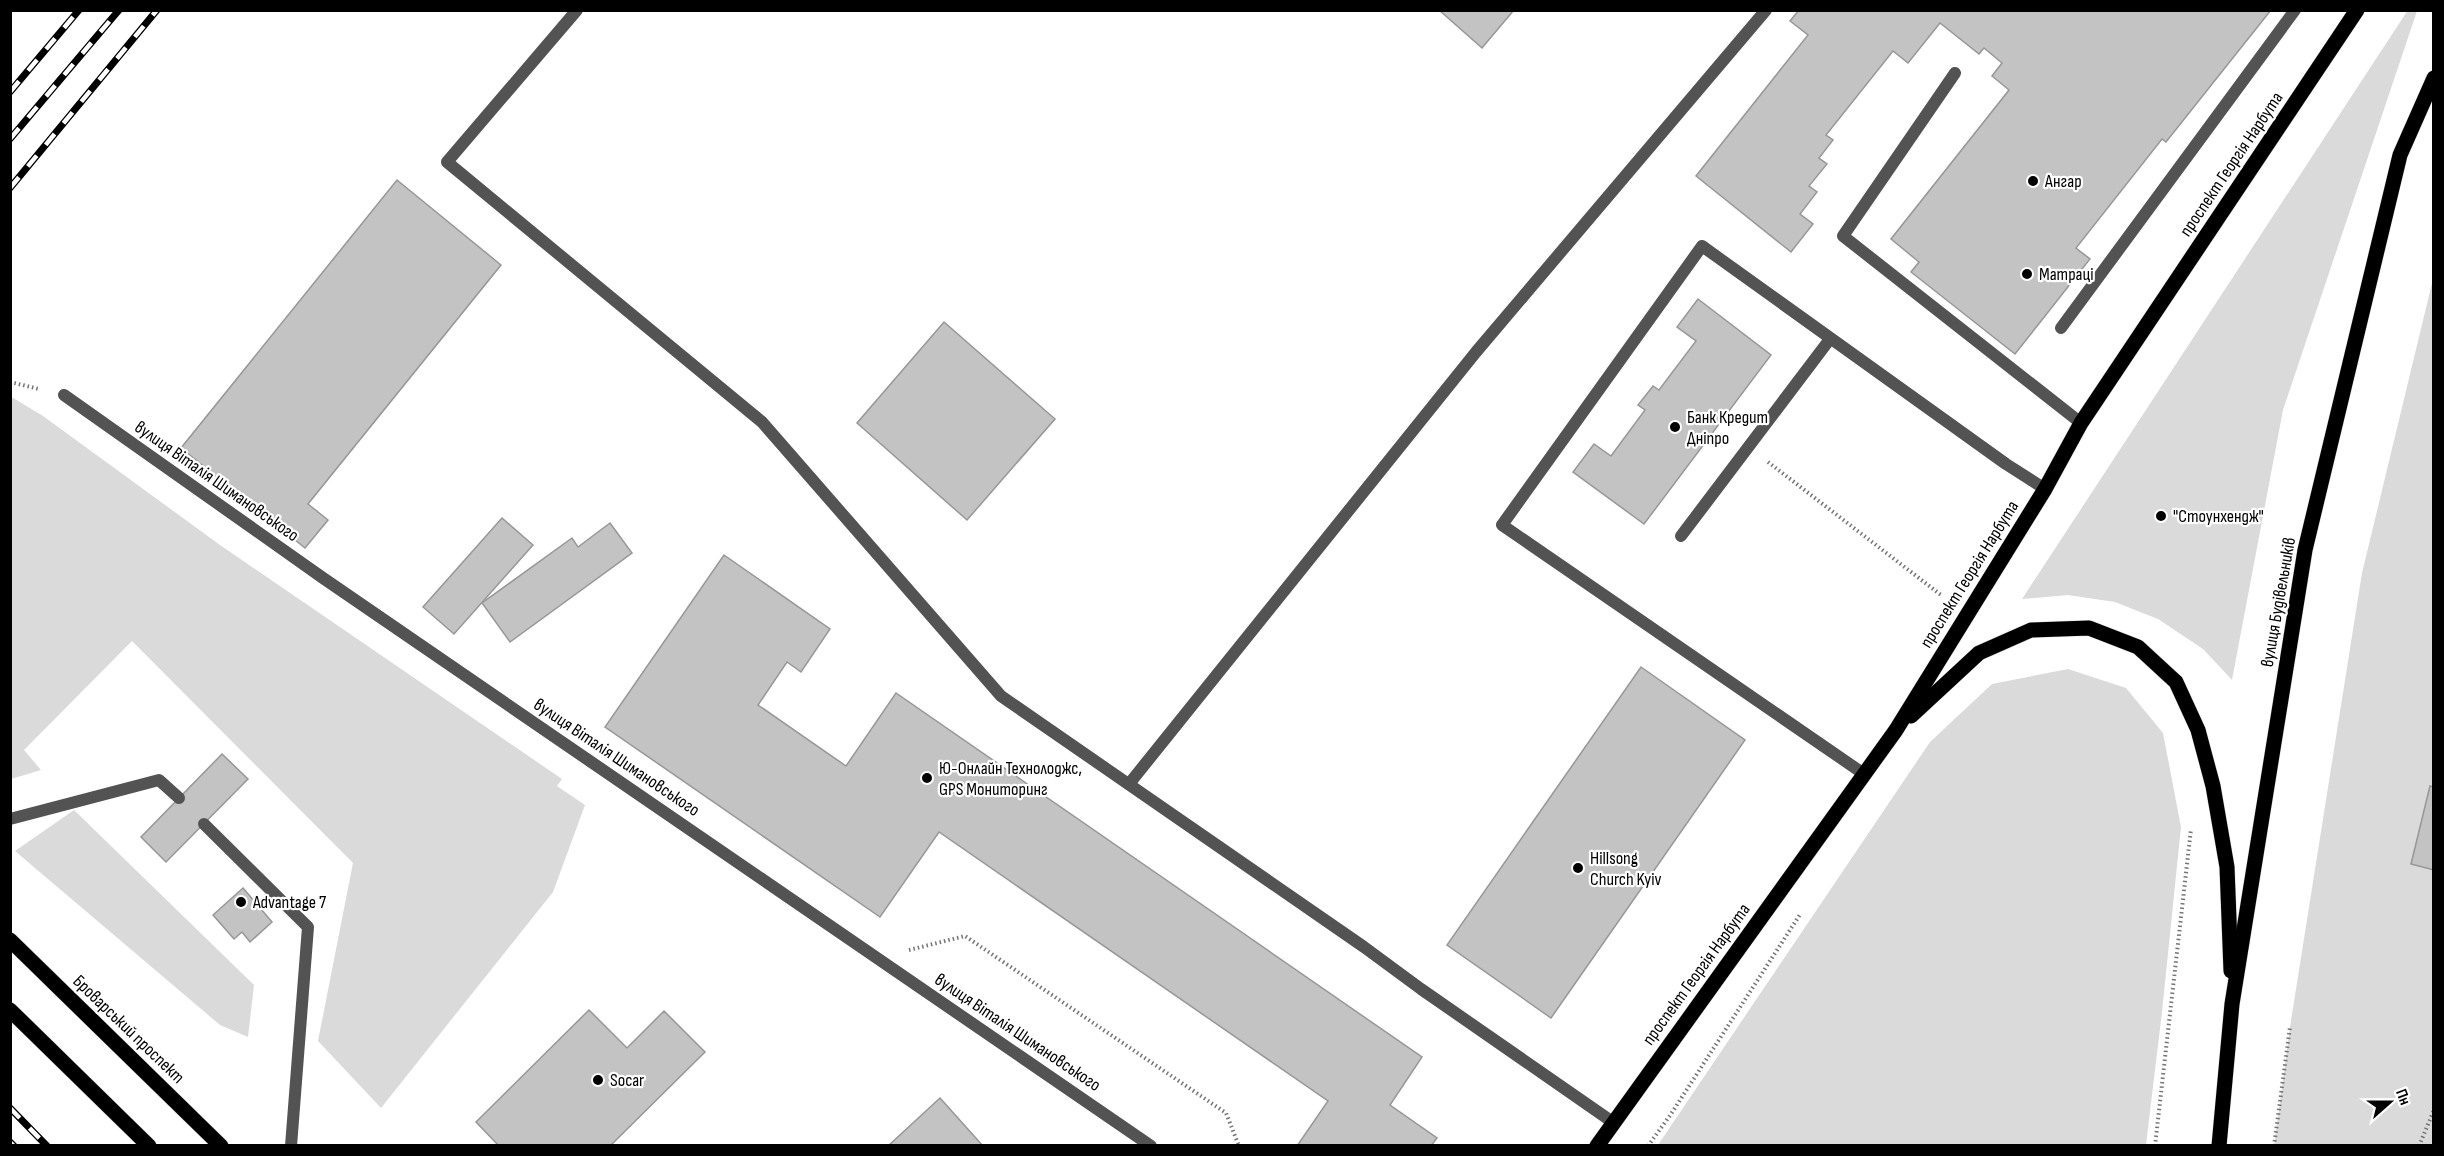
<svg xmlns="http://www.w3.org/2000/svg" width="2444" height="1156" font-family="'Sofia Sans Condensed',sans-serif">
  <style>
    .green { fill: #dadada }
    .building { fill: #c3c3c3; stroke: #979797; stroke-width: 1.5 }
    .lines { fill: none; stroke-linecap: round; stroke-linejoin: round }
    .primary-casing { stroke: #dbdbdb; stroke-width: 16 }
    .path { stroke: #757575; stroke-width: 4; stroke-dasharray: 1.5 3; stroke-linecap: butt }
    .lane { stroke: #535353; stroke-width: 12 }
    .street { stroke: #535353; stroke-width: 12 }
    .primary { stroke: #000; stroke-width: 15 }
    .rail-casing { stroke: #000; stroke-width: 7 }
    .rail { stroke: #fff; stroke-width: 4.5; stroke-dasharray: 14; stroke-linecap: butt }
    .poi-dot { fill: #000; stroke: #fff; stroke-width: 2 }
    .labels { text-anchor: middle; stroke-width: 4.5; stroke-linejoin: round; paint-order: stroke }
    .street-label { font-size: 18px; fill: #000; stroke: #fff }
    .poi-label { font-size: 18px; fill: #000; stroke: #fff; text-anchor: start }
  </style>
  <rect width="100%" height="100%" fill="#fff"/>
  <g class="green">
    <path d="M2408 10 2417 11 2283 410 2232 680 2203 649 2158 619 2115 602 2068 595 2022 599Z"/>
    <path d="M2433 279V1145L2274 1146 2290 1027 2362 573Z"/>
    <path d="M10 396 43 416 220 545 562 779 557 786 585 805 553 892 381 1108 318 1041 353 863 132 641 24 750 41 770 11 779Z"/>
    <path d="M2068 669 2126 688 2163 733 2181 827 2162 1012 2146 1145H1658L1930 742 1992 684Z"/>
    <path d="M74 810 254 985 248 1037 220 1025 15 851Z"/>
  </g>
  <g class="building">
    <path d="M1439 10H1514L1482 48Z"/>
    <path d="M1799 10H2271L2166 142 2162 139 2076 248 2090 259 2015 354 1911 272 1919 262 1891 239 2009 90 1992 76 2002 63 1984 48 1979 54 1940 23 1908 63 1893 51 1826 135 1833 140 1819 158 1827 164 1809 186 1817 192 1800 214 1813 224 1791 252 1696 176 1808 35 1790 21Z"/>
    <path d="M397 180 501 265 308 504 328 520 305 548 181 448Z"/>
    <path d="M1698 299 1771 355 1644 524 1573 472 1594 444 1611 456 1645 410 1638 405 1653 386 1659 390 1696 341 1677 327Z"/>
    <path d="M944 322 1055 419 967 520 857 423Z"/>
    <path d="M502 518 533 545 454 634 423 607Z"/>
    <path d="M610 523 632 553 510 642 482 603 572 538 578 547Z"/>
    <path d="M724 555 830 629 801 672 787 662 758 705 846 766 896 693 1422 1057 1390 1105 1437 1138 1431 1146H1297L1328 1101 939 832 880 917 605 727Z"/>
    <path d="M1641 667 1745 740 1551 1018 1447 945Z"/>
    <path d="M222 754 248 779 166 862 141 837Z"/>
    <path d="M2430 786 2434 787V870L2411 864Z"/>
    <path d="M243 888 272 922 250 942 242 932 234 939 213 915Z"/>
    <path d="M589 1010 627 1048 664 1011 705 1052 610 1146H499L476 1122Z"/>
    <path d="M940 1098 983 1146H888Z"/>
  </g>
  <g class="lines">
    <g class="primary-casing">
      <g id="primary">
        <path d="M1911 716 1979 653 2031 630 2089 628 2138 647 2176 682 2198 730 2213 786 2227 867 2231 971"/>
        <path d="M10 940 221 1146"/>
        <path d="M10 1010 149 1146"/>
        <path d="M1597 1146 1896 730 2045 489 2081 423 2357 10"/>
        <path d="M2219 1146 2232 1004 2305 550 2400 155 2434 78"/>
      </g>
    </g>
    <g class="path">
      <path d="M10 382 39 389"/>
      <path d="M1768 462 1941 595"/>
      <path d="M909 950 965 936 1226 1113 1239 1146"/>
      <path d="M1648 1146 1671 1114 1801 913"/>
      <path d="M2155 1146 2191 829"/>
      <path d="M2274 1146 2290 1027"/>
      <path d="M2419 1146 2434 1110"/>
    </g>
    <g class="lane">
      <path d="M577 10 447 162 762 422 1001 696 1364 947 1421 989 1614 1123"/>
      <path d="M1955 73 1843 236 2081 423"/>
      <path d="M2061 328 2295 10"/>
      <path d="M1681 536 1830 339"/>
      <path d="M1864 774 1502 525 1702 246 2006 464 2045 489"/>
      <path d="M1129 784 1476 352 1766 10"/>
      <path d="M10 819 159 780 179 798"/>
      <path d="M204 824 308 927 291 1146"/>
    </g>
    <path class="street" d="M64 395 323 578 1151 1146"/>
    <use href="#primary" class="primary"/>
    <g class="rail-casing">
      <g id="rail">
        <path d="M10 92 79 10"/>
        <path d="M10 139 119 10"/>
        <path d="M10 188 157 10"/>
        <path d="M10 1108 47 1146"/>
        <path d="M10 1142 14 1146"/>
      </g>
    </g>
    <use href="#rail" class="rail"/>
  </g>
  <g class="poi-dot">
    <circle cx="2033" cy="181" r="6"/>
    <circle cx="2027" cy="274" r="6"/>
    <circle cx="1675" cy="427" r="6"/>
    <circle cx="2161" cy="516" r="6"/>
    <circle cx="927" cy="778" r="6"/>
    <circle cx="1578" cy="868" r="6"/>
    <circle cx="241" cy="902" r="6"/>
    <circle cx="598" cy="1080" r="6"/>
  </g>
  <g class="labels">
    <g class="street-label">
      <text transform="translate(2231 164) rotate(-56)" y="6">проспект Георгія Нарбута</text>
      <text transform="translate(217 481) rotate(35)" y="6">вулиця Віталія Шимановського</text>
      <text transform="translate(1969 574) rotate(-58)" y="6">проспект Георгія Нарбута</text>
      <text transform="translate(2278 602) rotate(-80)" y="6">вулиця Будівельників</text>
      <text transform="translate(617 757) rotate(34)" y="6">вулиця Віталія Шимановського</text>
      <text transform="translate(1696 974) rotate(-54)" y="6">проспект Георгія Нарбута</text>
      <text transform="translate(129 1029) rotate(44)" y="6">Броварський проспект</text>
      <text transform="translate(1018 1032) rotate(34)" y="6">вулиця Віталія Шимановського</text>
    </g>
    <g class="poi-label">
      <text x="2045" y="187">Ангар</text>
      <text x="2039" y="280">Матраці</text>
      <text x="1687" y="423">Банк Кредит<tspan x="1687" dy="21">Дніпро</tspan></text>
      <text x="2173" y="522">"Стоунхендж"</text>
      <text x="939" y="774">Ю-Онлайн Технолоджс,<tspan x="939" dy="21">GPS Мониторинг</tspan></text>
      <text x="1590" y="864">Hillsong<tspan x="1590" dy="21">Church Kyiv</tspan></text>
      <text x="253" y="908">Advantage 7</text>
      <text x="610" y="1086">Socar</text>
    </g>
  </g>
  <rect width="2444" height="1156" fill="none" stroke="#000000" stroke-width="24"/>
  <g transform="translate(2390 1102) rotate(69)" stroke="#ffffff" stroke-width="4.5" paint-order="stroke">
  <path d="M0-4.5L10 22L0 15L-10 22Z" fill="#000000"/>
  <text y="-9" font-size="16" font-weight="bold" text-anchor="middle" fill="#000000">Пн</text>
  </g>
</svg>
